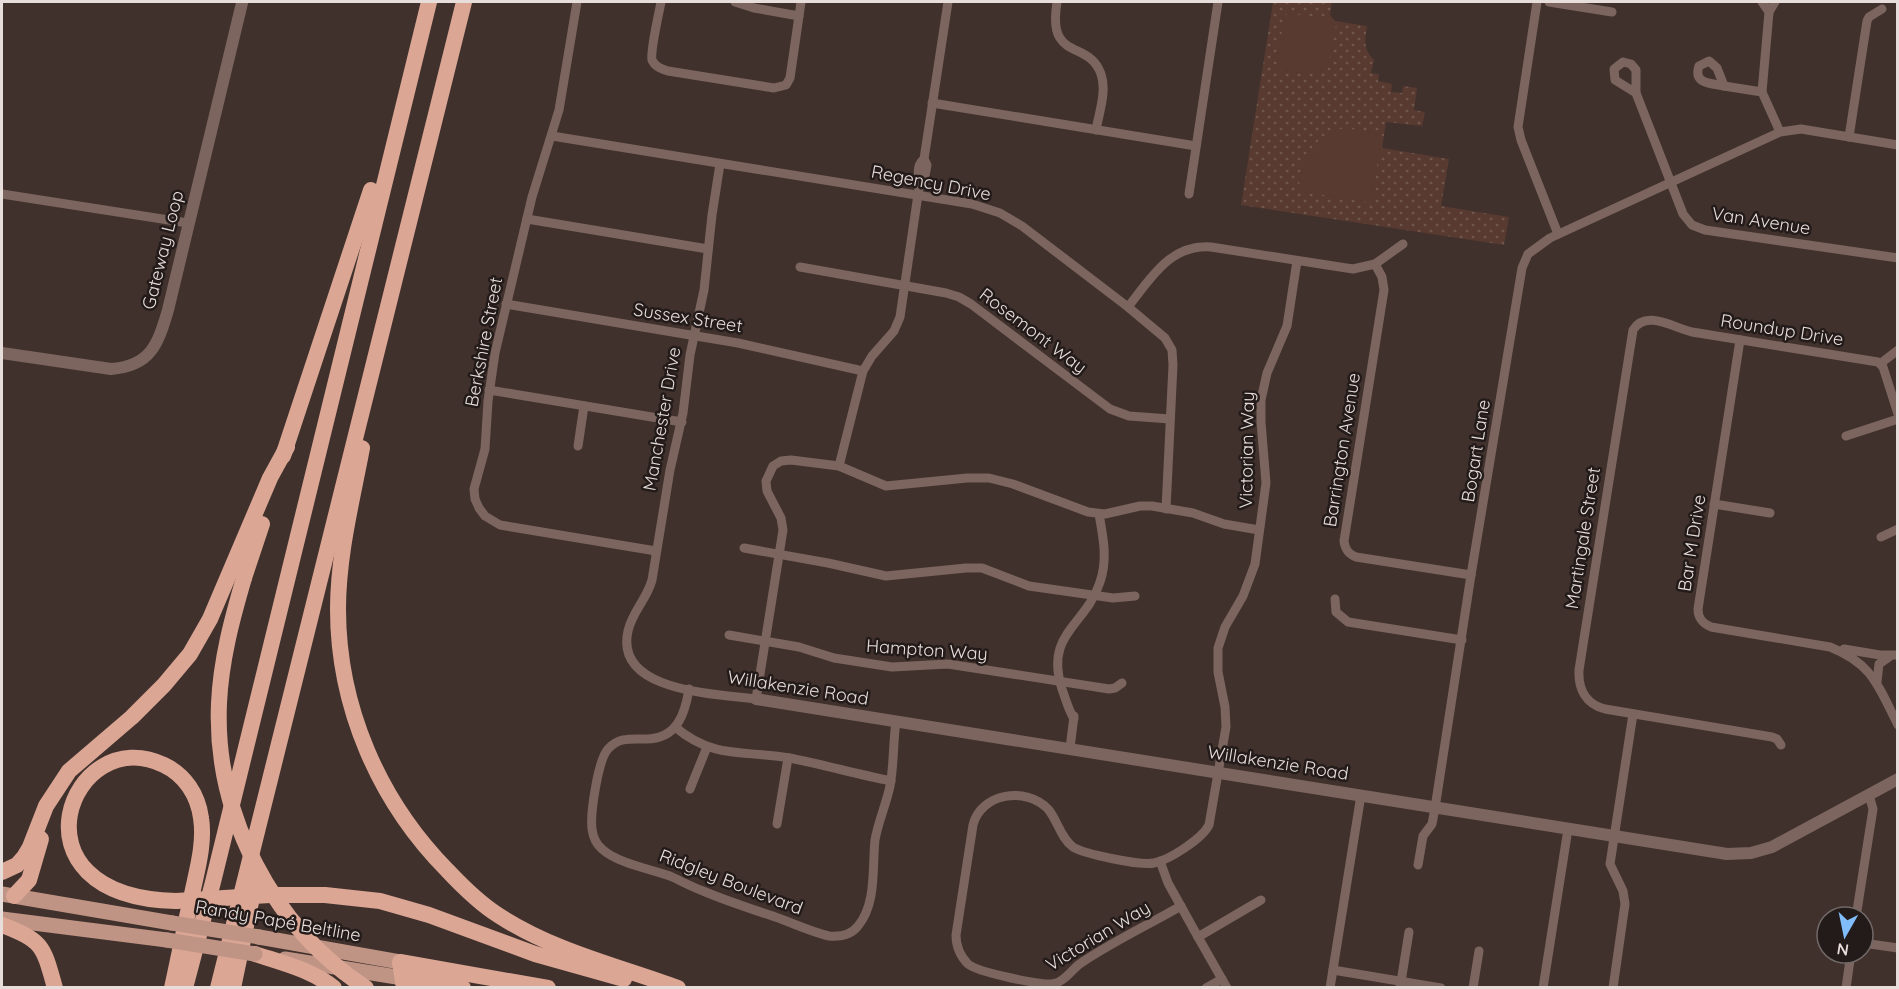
<svg xmlns="http://www.w3.org/2000/svg" width="1899" height="989" font-family="Quicksand,sans-serif">
  <style>
    .park { fill: url(#park-dots) }
    .pitch { fill: #583a30 }
    .lines { fill: none; stroke-linecap: round; stroke-linejoin: round }
    .minor { stroke: #7b655e; stroke-width: 9 }
    .tertiary { stroke: #7b655e; stroke-width: 12 }
    .primary { stroke: #c09485; stroke-width: 15 }
    .motorway { stroke: #dba694; stroke-width: 16 }
    .primary-bridge { stroke: #c09485; stroke-width: 15 }
    .motorway-bridge { stroke: #dba694; stroke-width: 16 }
    .labels { text-anchor: middle; stroke-width: 5; stroke-linejoin: round; paint-order: stroke }
    .street-label { font-size: 18px; fill: #e7dedb; stroke: #221b19 }
  </style>
  <defs>
    <pattern id="park-dots" width="8" height="8" patternUnits="userSpaceOnUse" patternTransform="scale(1.5)"><rect width="8" height="8" fill="#583a30"/><path d="M2 2h.1M6 6h.1" fill="none" stroke="#70564d" stroke-width="1.8" stroke-linecap="round"/></pattern>
  </defs>
  <rect width="100%" height="100%" fill="#40312d"/>
  <path class="park" d="M1273 2H1332L1330 15 1335 21 1367 26C1365 40 1363 50 1374 60L1371 73 1379 74 1378 81 1392 84 1391 92 1402 93 1403 86 1417 88 1414 110 1425 112 1422 126 1386 122 1382 148 1449 159 1441 206 1509 217 1504 245 1241 205Z"/>
  <g class="pitch">
    <path d="M1288 13 1330 20 1336 24C1327 77 1331 78 1276 69L1284 17Z"/>
    <path d="M1345 128 1382 134 1372 198 1367 202 1298 191C1303 158 1310 137 1345 128Z"/>
  </g>
  <g class="lines">
    <g class="minor">
      <path d="M577 2 559 110 532 197 495 353 488 401 485 449 474 489 475 499 479 508 485 516 500 525 656 551"/>
      <path d="M661 2C659 13 650 51 652 60 655 67 662 69 668 71L774 88 786 85 790 78 801 2"/>
      <path d="M735 2 754 8 799 16"/>
      <path d="M1057 2C1047 63 1088 38 1101 74 1107 91 1099 113 1096 130"/>
      <path d="M1537 2 1518 127 1521 140 1558 234"/>
      <path d="M1549 2 1612 12"/>
      <path d="M1762 2 1769 12 1775 2"/>
      <path d="M1709 61 1717 68 1724 86C1710 83 1693 84 1699 66Z"/>
      <path d="M1623 62 1631 64 1636 70V93L1615 80 1614 69Z"/>
      <path d="M1724 86 1762 92 1780 132"/>
      <path d="M1762 92 1769 12"/>
      <path d="M1636 93 1683 214 1692 225 1705 230 1898 258"/>
      <path d="M932 103 1196 146"/>
      <path d="M552 136 972 204 1000 213 1022 226 1128 307 1165 338 1172 350 1173 365 1166 509"/>
      <path d="M1849 137 1867 21 1869 17 1882 9"/>
      <path d="M720 164 712 215 704 290 690 355 683 413 670 470 652 580C647 599 632 612 628 631 614 692 717 694 756 699L783 530 781 518 767 491 766 481 773 466 781 461 791 460 839 466 886 486 967 478H989L1013 484 1088 512 1105 514 1140 506H1152L1193 513 1224 524 1259 530"/>
      <path d="M920 181 925 176 927 165 924 159"/>
      <path d="M2 194 188 223"/>
      <path d="M1189 194 1218 2"/>
      <path d="M527 219 708 249"/>
      <path d="M1375 264 1382 277 1384 290 1344 541C1345 549 1348 554 1356 557L1471 575"/>
      <path d="M800 267 946 293 959 297 971 304 1110 409 1129 416 1170 419"/>
      <path d="M506 304 738 343 863 371"/>
      <path d="M1128 307C1151 278 1170 244 1211 247L1353 269 1375 264 1403 244"/>
      <path d="M1740 340 1698 609C1698 618 1702 623 1711 627L1830 647C1873 664 1878 686 1898 725"/>
      <path d="M1881 363 1898 350"/>
      <path d="M489 390 682 422"/>
      <path d="M1846 436 1898 419"/>
      <path d="M578 446 584 406"/>
      <path d="M839 466 863 371 872 356 894 331 900 317 920 181C917 172 917 165 924 159L948 2"/>
      <path d="M1714 504 1770 513"/>
      <path d="M1881 537 1898 529"/>
      <path d="M744 548 828 563 886 576 966 568H982L1029 586 1113 598 1135 596"/>
      <path d="M1335 599 1336 612 1348 622 1462 640"/>
      <path d="M729 635 799 647 834 658 892 667 948 664 1109 689 1115 688 1122 683"/>
      <path d="M1844 649 1880 655H1898"/>
      <path d="M1877 682 1879 664 1889 657"/>
      <path d="M689 689C685 714 677 739 646 739 631 739 619 737 608 749 598 760 590 814 592 829 593 837 596 844 602 849 617 863 650 869 670 876 681 881 692 887 703 891 729 902 755 910 781 919 797 925 812 932 829 936 840 937 851 935 858 926 877 903 872 867 875 840 878 822 886 805 890 786 894 765 893 743 896 721"/>
      <path d="M1074 719C1068 709 1066 700 1062 689 1044 633 1086 626 1100 582 1108 559 1103 537 1099 514"/>
      <path d="M675 727C714 760 745 750 790 758 824 765 857 774 891 781"/>
      <path d="M1781 745 1777 739 1772 737 1605 709C1586 704 1578 689 1579 670L1633 330C1646 309 1674 328 1692 332L1878 362 1883 367 1898 414"/>
      <path d="M1070 748 1074 716"/>
      <path d="M690 789 707 747"/>
      <path d="M777 824 788 758"/>
      <path d="M1160 861 1168 883 1198 937 1261 900"/>
      <path d="M1418 865 1423 836 1432 824 1435 808 1471 575 1522 268 1528 254 1550 238 1780 132 1801 129 1898 145"/>
      <path d="M1181 906C1148 925 1112 942 1081 963 1072 969 1066 980 1056 983 1045 987 977 972 968 964 960 956 956 946 956 935L973 825C981 793 1026 786 1048 809 1058 821 1060 837 1073 847 1084 854 1141 866 1154 863 1169 860 1202 839 1209 825L1226 727 1225 707 1218 672V648L1225 627 1243 596 1255 564 1266 483 1261 422V400L1267 373 1287 326 1297 261"/>
      <path d="M1856 917 1873 809 1869 795"/>
      <path d="M1198 937 1227 988"/>
      <path d="M1863 943 1898 948"/>
      <path d="M1333 970 1441 988"/>
      <path d="M1206 988 1222 979"/>
      <path d="M1330 988 1361 795"/>
      <path d="M1400 988 1409 932"/>
      <path d="M1473 988 1479 951"/>
      <path d="M1543 988 1568 829"/>
      <path d="M1613 988 1625 904 1623 891 1610 864 1633 714"/>
      <path d="M1846 988 1851 953"/>
    </g>
    <g class="tertiary">
      <path d="M2 353 111 369C151 366 158 344 168 310L242 3"/>
      <path d="M756 699 1727 854 1751 853 1772 847 1898 779"/>
    </g>
    <g class="primary">
      <path d="M2 894 172 923"/>
      <path d="M2 919 167 940"/>
      <path d="M259 937 400 962"/>
      <path d="M285 959 403 978"/>
    </g>
    <g class="motorway">
      <path d="M362 448C352 501 338 555 338 609 338 707 379 801 447 870 463 887 479 903 498 915 553 951 618 966 678 988"/>
      <path d="M283 456 371 190"/>
      <path d="M244 578 262 524"/>
      <path d="M2 872 17 865 24 857 30 847 46 806 69 771 132 717 164 685 190 654 210 619 270 478 287 447"/>
      <path d="M270 895H325L380 901 429 915 535 954 624 979"/>
      <path d="M14 896 29 880 41 839"/>
      <path d="M2 925C43 941 43 945 55 988"/>
      <path d="M255 954C282 963 312 970 334 988"/>
      <path d="M403 978 463 988"/>
      <path d="M172 988C179 956 185 925 192 894 197 870 205 843 201 818 198 795 185 775 164 765 71 720 2 897 176 901"/>
      <path d="M185 988 213 882 429 2"/>
      <path d="M218 988 464 2"/>
      <path d="M233 988 255 883"/>
      <path d="M404 988 400 962 548 988"/>
    </g>
    <g class="primary-bridge">
      <path d="M172 923 259 937"/>
      <path d="M167 940 255 954"/>
    </g>
    <g class="motorway-bridge">
      <path d="M244 578C232 619 221 660 219 703 214 815 273 927 366 988"/>
      <path d="M176 901 270 895"/>
    </g>
  </g>
  <g class="labels">
    <g class="street-label">
      <text transform="translate(931 183) rotate(11)" y="6">Regency Drive</text>
      <text transform="translate(1761 221) rotate(9)" y="6">Van Avenue</text>
      <text transform="translate(163 250) rotate(-76)" y="6">Gateway Loop</text>
      <text transform="translate(688 318) rotate(9)" y="6">Sussex Street</text>
      <text transform="translate(1782 330) rotate(9)" y="6">Roundup Drive</text>
      <text transform="translate(1033 331) rotate(37)" y="6">Rosemont Way</text>
      <text transform="translate(484 342) rotate(-79)" y="6">Berkshire Street</text>
      <text transform="translate(662 419) rotate(-80)" y="6">Manchester Drive</text>
      <text transform="translate(1247 450) rotate(-89)" y="6">Victorian Way</text>
      <text transform="translate(1342 450) rotate(-81)" y="6">Barrington Avenue</text>
      <text transform="translate(1476 451) rotate(-81)" y="6">Bogart Lane</text>
      <text transform="translate(1583 538) rotate(-81)" y="6">Martingale Street</text>
      <text transform="translate(1692 543) rotate(-81)" y="6">Bar M Drive</text>
      <text transform="translate(927 650) rotate(4)" y="6">Hampton Way</text>
      <text transform="translate(798 688) rotate(9)" y="6">Willakenzie Road</text>
      <text transform="translate(1278 763) rotate(9)" y="6">Willakenzie Road</text>
      <text transform="translate(731 882) rotate(21)" y="6">Ridgley Boulevard</text>
      <text transform="translate(278 921) rotate(10)" y="6">Randy Papé Beltline</text>
      <text transform="translate(1098 936) rotate(-31)" y="6">Victorian Way</text>
    </g>
  </g>
  <rect width="1899" height="989" fill="none" stroke="#e7dedb" stroke-width="6"/>
  <g transform="translate(1845 935) rotate(189)"><circle r="28" fill="#221b19" stroke="#716967" stroke-width="1.5"/>
  <path d="M0-4.5L10 22L0 15L-10 22Z" fill="#80bdfa"/>
  <text y="-9" font-size="16" font-weight="bold" text-anchor="middle" fill="#e7dedb">N</text>
  </g>
</svg>
